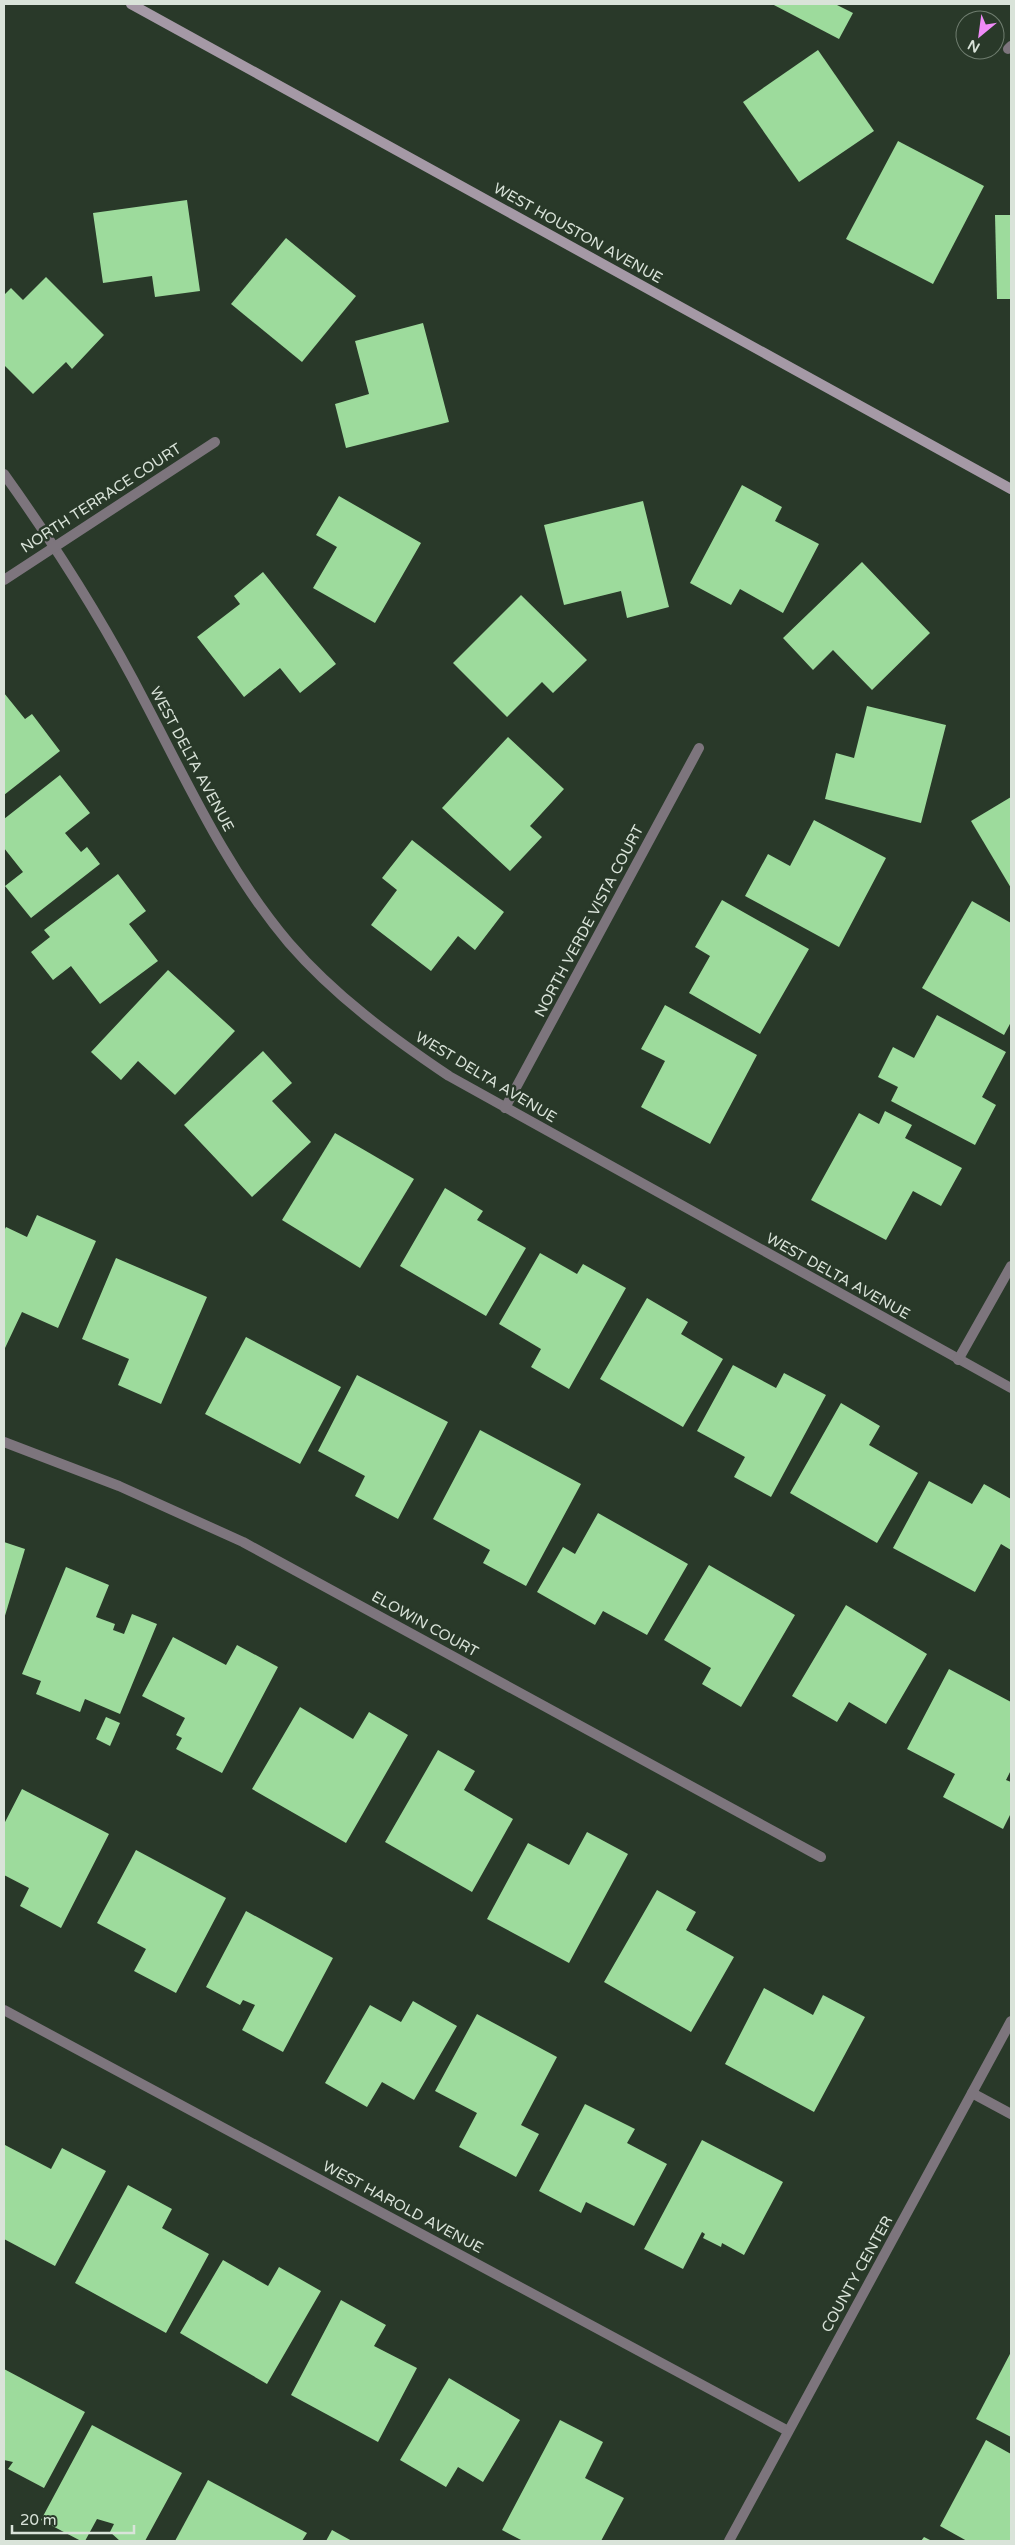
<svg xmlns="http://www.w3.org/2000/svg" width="1015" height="2545" font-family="'Varela Round',sans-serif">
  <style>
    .building { fill: #9ddb9c }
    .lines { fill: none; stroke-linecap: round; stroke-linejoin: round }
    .minor { stroke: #7d757d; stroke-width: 10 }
    .tertiary { stroke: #7d757d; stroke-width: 10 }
    .secondary { stroke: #a599a6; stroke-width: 10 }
    .labels { text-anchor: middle; stroke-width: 5; stroke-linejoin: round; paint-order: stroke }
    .street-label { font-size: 15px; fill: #d9e3d9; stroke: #293929 }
  </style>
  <rect width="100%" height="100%" fill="#293929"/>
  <g class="building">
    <path d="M772 4H835L853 13 839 39Z"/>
    <path d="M818 50 874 131 799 182 743 102Z"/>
    <path d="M898 141 984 186 933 284 846 239Z"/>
    <path d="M187 200 200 291 155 297 152 276 103 283 93 213Z"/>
    <path d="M995 215H1011V299H997Z"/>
    <path d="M286 238 356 296 302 362 231 304Z"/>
    <path d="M46 277 104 335 72 369 66 362 33 394 4 365V295L11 288 23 300Z"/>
    <path d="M423 323 449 422 346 448 335 404 369 394 355 341Z"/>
    <path d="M742 485 782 507 775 521 819 544 783 613 740 589 731 605 690 583Z"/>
    <path d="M339 496 421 543 375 623 313 588 337 547 316 535Z"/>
    <path d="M643 501 669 607 627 618 621 591 564 605 544 525Z"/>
    <path d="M862 562 930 633 872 690 833 650 813 670 783 638Z"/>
    <path d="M263 572 336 664 300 693 280 668 244 697 197 637 240 604 234 596Z"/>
    <path d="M521 595 587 660 553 693 542 682 507 717 453 663Z"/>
    <path d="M4 693 25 719 32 714 60 751 4 795Z"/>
    <path d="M867 706 946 725 921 823 825 799 836 753 854 758Z"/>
    <path d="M508 737 564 789 530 826 542 837 510 871 442 808Z"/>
    <path d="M60 775 90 813 65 833 81 852 87 847 100 864 31 918 5 886 23 872 4 848V819Z"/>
    <path d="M1011 797V888L971 821Z"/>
    <path d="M814 820 886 858 839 947 745 896 768 854 790 866Z"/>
    <path d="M412 840 504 912 475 950 458 936 431 971 371 925 397 890 382 878Z"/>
    <path d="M118 874 146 911 129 924 158 961 100 1004 71 966 53 980 31 952 50 937 44 930Z"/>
    <path d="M722 900 809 949 760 1034 689 993 710 956 695 947Z"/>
    <path d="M972 901 1011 923V1022L1004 1035 922 988Z"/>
    <path d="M168 970 235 1031 175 1095 138 1061 121 1080 91 1052Z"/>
    <path d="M665 1005 757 1055 710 1144 641 1107 665 1061 641 1049Z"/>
    <path d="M937 1015 1006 1052 982 1097 996 1105 975 1145 891 1101 898 1087 878 1077 893 1047 914 1058Z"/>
    <path d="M263 1051 292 1083 272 1101 311 1142 252 1197 184 1125Z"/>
    <path d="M885 1111 912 1125 905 1138 962 1168 941 1206 913 1191 886 1240 811 1200 859 1113 879 1124Z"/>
    <path d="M335 1133 414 1179 360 1268 282 1220Z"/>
    <path d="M445 1188 483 1211 477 1220 526 1248 486 1316 400 1266Z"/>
    <path d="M37 1215 96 1241 58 1328 22 1312 5 1348 4 1231 6 1227 27 1237Z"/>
    <path d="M540 1253 577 1274 583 1264 626 1288 569 1389 531 1367 541 1349 499 1324Z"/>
    <path d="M116 1258 207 1297 161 1404 118 1385 129 1359 82 1339Z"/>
    <path d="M647 1298 688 1322 681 1334 723 1359 683 1427 600 1379Z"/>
    <path d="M246 1337 341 1387 300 1464 205 1414Z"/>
    <path d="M733 1365 776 1388 784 1373 826 1395 771 1497 734 1477 745 1457 697 1431Z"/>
    <path d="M357 1375 448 1422 398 1519 355 1496 365 1476 318 1451Z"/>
    <path d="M841 1403 880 1426 869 1445 918 1473 877 1543 790 1493Z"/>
    <path d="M480 1430 581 1484 526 1586 483 1563 490 1550 433 1519Z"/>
    <path d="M929 1481 972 1504 984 1484 1011 1499V1550L1001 1544 975 1592 893 1548Z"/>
    <path d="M598 1513 688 1564 647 1635 603 1611 595 1625 537 1592 563 1547 575 1554Z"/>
    <path d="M4 1542 25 1549 4 1619Z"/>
    <path d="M709 1565 795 1615 741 1707 702 1684 711 1668 664 1640Z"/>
    <path d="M66 1567 109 1585 96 1617 115 1624 113 1630 124 1634 132 1614 157 1624 120 1714 85 1699 80 1712 36 1694 41 1681 22 1674Z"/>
    <path d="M846 1605 927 1654 886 1724 849 1702 837 1722 792 1696Z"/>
    <path d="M173 1637 226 1665 237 1645 278 1667 222 1773 176 1749 182 1738 176 1735 185 1718 142 1696Z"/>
    <path d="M949 1669 1011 1702V1770L1006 1780 1011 1782V1813L1003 1829 943 1797 955 1774 907 1749Z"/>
    <path d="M300 1707 353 1739 369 1712 408 1735 346 1843 252 1789Z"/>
    <path d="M106 1717 120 1723 110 1746 96 1739Z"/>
    <path d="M438 1750 475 1771 464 1790 513 1819 472 1892 385 1842Z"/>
    <path d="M22 1789 109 1834 61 1928 20 1906 29 1888 4 1875V1824Z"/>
    <path d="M587 1832 628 1854 569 1963 487 1919 528 1843 569 1865Z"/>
    <path d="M136 1850 226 1898 176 1993 134 1971 146 1949 97 1923Z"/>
    <path d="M657 1890 696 1912 686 1930 734 1957 691 2032 604 1982Z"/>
    <path d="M246 1911 333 1958 283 2052 242 2030 255 2005 243 2000 240 2005 206 1987Z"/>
    <path d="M764 1988 813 2015 823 1995 865 2017 814 2112 725 2064Z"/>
    <path d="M413 2001 457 2026 414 2100 382 2082 367 2107 325 2083 370 2005 401 2022Z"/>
    <path d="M477 2014 557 2057 521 2125 539 2134 516 2177 459 2147 477 2113 435 2091Z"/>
    <path d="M585 2104 635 2129 627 2143 667 2164 634 2226 586 2202 581 2213 539 2191Z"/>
    <path d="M702 2140 783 2182 744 2255 722 2243 721 2247 703 2238 705 2234 702 2232 683 2269 644 2249Z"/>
    <path d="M5 2145 51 2169 62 2148 106 2171 55 2266 4 2239Z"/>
    <path d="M128 2185 172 2209 162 2228 209 2254 166 2333 75 2283Z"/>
    <path d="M223 2260 268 2286 279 2267 321 2291 267 2384 180 2333Z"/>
    <path d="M341 2300 386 2325 374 2346 417 2368 378 2442 291 2395Z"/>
    <path d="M1011 2352V2437L976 2419Z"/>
    <path d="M4 2369 85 2412 44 2488 8 2469 13 2462 4 2460Z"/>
    <path d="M449 2378 520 2420 483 2482 458 2467 446 2487 400 2460Z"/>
    <path d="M560 2420 603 2442 585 2478 624 2498 601 2541H523L502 2530Z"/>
    <path d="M92 2425 182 2473 145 2541H120L110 2532 114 2524 97 2519 85 2541H81L41 2520Z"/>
    <path d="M986 2440 1011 2454V2541H967L940 2526Z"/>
    <path d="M208 2480 307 2533 302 2541H175Z"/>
    <path d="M332 2530 352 2541H326Z"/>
    <path d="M924 2537 932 2541H921Z"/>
  </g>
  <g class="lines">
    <g class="minor">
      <path d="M1008 49 1011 46"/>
      <path d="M4 474C57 548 104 622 146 704 189 786 228 871 289 943 335 996 391 1037 449 1076L1011 1388"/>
      <path d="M4 580 215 442"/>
      <path d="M505 1108 699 748"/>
      <path d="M958 1360 1011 1266"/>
      <path d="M4 1442 119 1486 243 1542 821 1857"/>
      <path d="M4 2010 788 2431"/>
      <path d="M972 2093 1011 2114"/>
    </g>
    <path class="tertiary" d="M729 2541 1011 2021"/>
    <path class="secondary" d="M131 4 1011 489"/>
  </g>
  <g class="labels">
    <g class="street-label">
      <text transform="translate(578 233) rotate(29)" y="5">WEST HOUSTON AVENUE</text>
      <text transform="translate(101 498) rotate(-33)" y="5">NORTH TERRACE COURT</text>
      <text transform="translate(192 759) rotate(62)" y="5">WEST DELTA AVENUE</text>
      <text transform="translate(589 921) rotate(-62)" y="5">NORTH VERDE VISTA COURT</text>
      <text transform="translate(486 1077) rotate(31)" y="5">WEST DELTA AVENUE</text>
      <text transform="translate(838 1276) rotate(29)" y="5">WEST DELTA AVENUE</text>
      <text transform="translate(425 1624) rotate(29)" y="5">ELOWIN COURT</text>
      <text transform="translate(403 2207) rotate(28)" y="5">WEST HAROLD AVENUE</text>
      <text transform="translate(857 2274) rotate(-61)" y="5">COUNTY CENTER</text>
    </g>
  </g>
  <rect width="1015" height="2545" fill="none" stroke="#d9e3d9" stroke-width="10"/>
  <g transform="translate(980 35) rotate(209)"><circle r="24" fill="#293929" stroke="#6f7d6f"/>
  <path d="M0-4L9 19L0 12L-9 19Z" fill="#ef8bf7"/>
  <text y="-8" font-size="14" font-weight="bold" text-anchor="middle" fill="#d9e3d9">N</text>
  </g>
  <path d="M12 2525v8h122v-8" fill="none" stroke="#d9e3d9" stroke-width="2.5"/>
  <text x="20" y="2525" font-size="15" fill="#d9e3d9" stroke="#293929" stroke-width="4" paint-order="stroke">20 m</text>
</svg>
